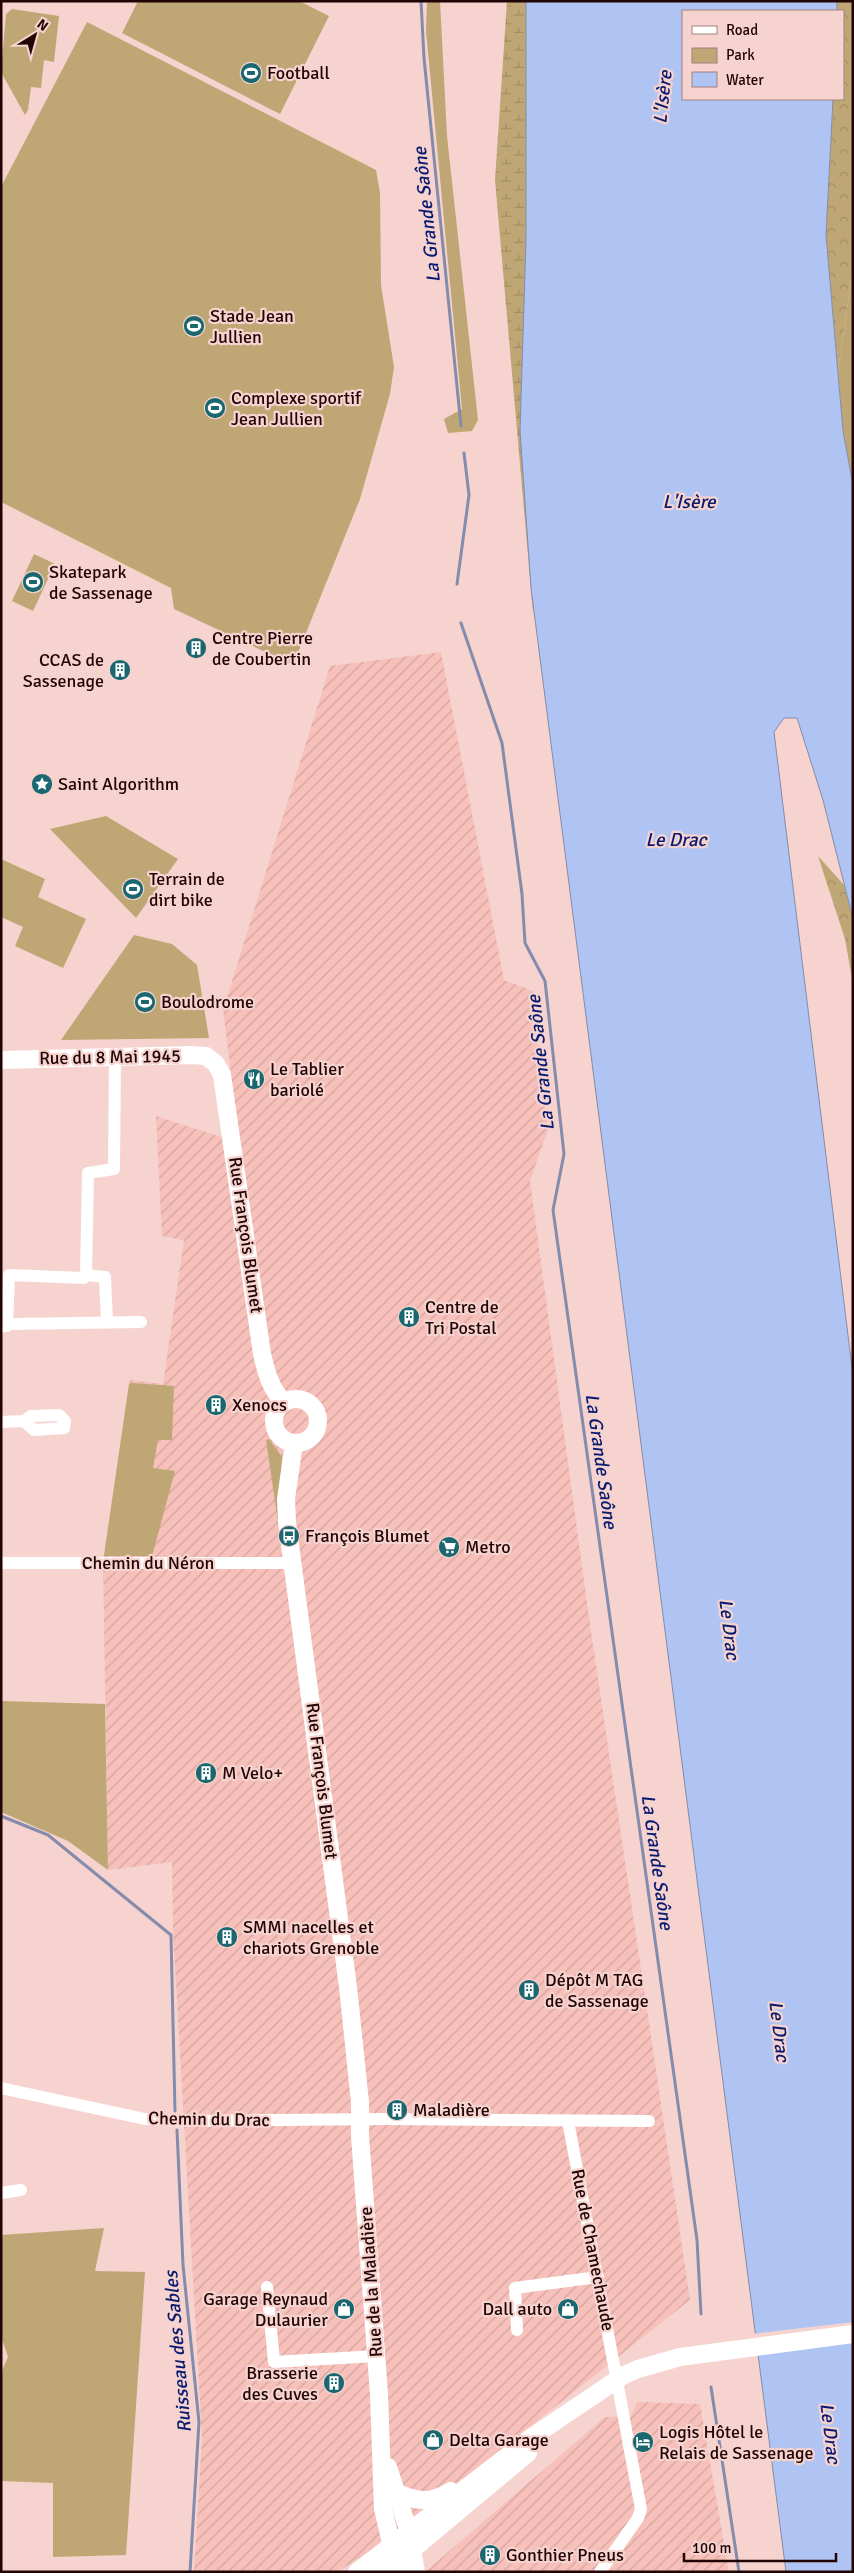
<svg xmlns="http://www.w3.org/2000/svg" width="854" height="2573" font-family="Signika,sans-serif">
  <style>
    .industrial { fill: url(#industrial-furrows) }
    .green { fill: #bea774 }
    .forest { fill: url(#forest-crowns) }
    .wetland { fill: url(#wetland-marsh) }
    .water { fill: #afc4f2; stroke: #848bab }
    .pier { fill: #f6d3cf }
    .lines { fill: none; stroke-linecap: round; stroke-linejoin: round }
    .stream { stroke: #848bab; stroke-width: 3 }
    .street { stroke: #fff; stroke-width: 12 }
    .secondary { stroke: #fff; stroke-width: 18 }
    .labels { text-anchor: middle; stroke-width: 4.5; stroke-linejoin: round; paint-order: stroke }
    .poi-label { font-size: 18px; fill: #200504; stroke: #f6d3cf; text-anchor: start }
    .street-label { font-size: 18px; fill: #200504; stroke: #f6d3cf }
    .water-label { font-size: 19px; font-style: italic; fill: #091b6f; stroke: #f6d3cf }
  </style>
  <defs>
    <pattern id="industrial-furrows" width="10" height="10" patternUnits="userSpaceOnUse" patternTransform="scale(1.25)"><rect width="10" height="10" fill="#f7c0ba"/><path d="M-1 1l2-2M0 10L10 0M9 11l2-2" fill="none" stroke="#d3a49e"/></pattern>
    <pattern id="forest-crowns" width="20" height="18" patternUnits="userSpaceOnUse" patternTransform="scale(1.25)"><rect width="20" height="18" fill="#bea774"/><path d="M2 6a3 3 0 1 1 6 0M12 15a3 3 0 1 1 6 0" fill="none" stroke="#a38e63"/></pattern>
    <pattern id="wetland-marsh" width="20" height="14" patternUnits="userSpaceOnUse" patternTransform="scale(1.25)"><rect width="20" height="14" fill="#bea774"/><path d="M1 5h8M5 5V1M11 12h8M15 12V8" fill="none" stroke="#a38e63"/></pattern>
  </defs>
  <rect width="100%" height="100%" fill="#f6d3cf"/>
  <g class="industrial">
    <path d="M441 652 504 980 533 991 548 1129 530 1181 589 1618 690 2300 379 2546 337 2572H194L202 2438 173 1930 172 1862 108 1870 103 1560 130 1380 163 1384 184 1240 162 1236 156 1116 227 1139 239 1136 223 1010 330 666Z"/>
    <path d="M637 2402 700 2404 729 2572H425L605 2417 631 2416Z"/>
  </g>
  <g class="green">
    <path d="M138 1H299L329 16 280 114 122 33Z"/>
    <path d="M427 1H440L447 136 478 420 472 431 448 433 444 419 462 409 426 31Z"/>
    <path d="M12 9 59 16 54 62 44 60 41 88 31 87 28 110 25 115 1 72 6 14Z"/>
    <path d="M87 22 376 170 380 193 381 285 394 367 390 394 360 499 293 665 174 609 171 588 1 502V187Z"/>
    <path d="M853 267V485L843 431 838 371Z"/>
    <path d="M34 554 55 564 33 611 12 601Z"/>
    <path d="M106 816 178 859 136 918 50 829Z"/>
    <path d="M1 859 45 879 38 897 86 919 63 968 15 946 23 927 1 917Z"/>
    <path d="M134 935 172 944 197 965 209 1038 61 1040Z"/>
    <path d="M132 1383 174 1386 172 1440H158L153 1468 175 1471 152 1556H104L129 1384Z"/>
    <path d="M269 1439 282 1457 278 1522 266 1440Z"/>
    <path d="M1 1701 105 1704 108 1870 68 1841 1 1812Z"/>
    <path d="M104 2228 95 2271 145 2272 126 2555 53 2557V2483L1 2481V2373L8 2357 1 2336V2235Z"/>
  </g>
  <g class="forest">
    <path d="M837 1H853V267L838 371 826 235 833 99H843V11H837Z"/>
    <path d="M818 856 844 885 853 919V984L845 939Z"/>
  </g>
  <path class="wetland" d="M507 1H534L537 372 533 612 495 180Z"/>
  <path class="water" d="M526 1H837V11H683V99H833L826 235 843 431 853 485V919L823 800 797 718H784L774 732 853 1376V2572H786L531 588 520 431 526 238Z"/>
  <path class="pier" d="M853 2322V2341L755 2353 752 2334Z"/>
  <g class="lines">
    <g class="stream">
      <path d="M421 1 424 58 461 426"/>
      <path d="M457 584 469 495 464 453"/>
      <path d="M461 623 502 743 522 894 525 943 545 981 564 1154 553 1210 697 2240 701 2314"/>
      <path d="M1 1816 48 1835 171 1935 175 2111"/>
      <path d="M177 2130 183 2265 199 2422 190 2572"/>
      <path d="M711 2387 739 2572"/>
    </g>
    <g class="street">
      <path d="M107 1322 105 1277 86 1275 88 1173 114 1169 115 1057"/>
      <path d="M7 1326 9 1275 84 1278 86 1275"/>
      <path d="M1 1327 11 1324 141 1322"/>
      <path d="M1 1422 24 1421 31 1416 59 1415 65 1421 64 1428 34 1430 24 1421"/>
      <path d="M1 1563H294"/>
      <path d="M1 2088 145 2119 180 2121 383 2119 649 2121"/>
      <path d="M568 2121 641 2509 638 2518 600 2572"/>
      <path d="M1 2193 21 2190"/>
      <path d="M267 2287 274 2362 376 2356"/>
      <path d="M517 2330 515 2288 598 2277"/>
    </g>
    <g class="secondary">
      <path d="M1 1060 192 1055 206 1056 216 1064 222 1075 262 1354C266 1371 271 1392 285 1402"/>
      <circle cx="296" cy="1421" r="22"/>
      <path d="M294 1443 286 1499 287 1522 348 1987 360 2102V2136L379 2394 383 2509 398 2572"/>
      <path d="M388 2467 409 2532 416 2572"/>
      <path d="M391 2491C417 2500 425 2506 451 2491"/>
      <path d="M357 2572 532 2437 624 2375 638 2369 680 2357 853 2334"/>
      <path d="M380 2572 413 2549 528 2453"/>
    </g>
  </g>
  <defs>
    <g id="stadium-disc" transform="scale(1.125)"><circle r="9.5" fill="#1b676f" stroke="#f6d3cf"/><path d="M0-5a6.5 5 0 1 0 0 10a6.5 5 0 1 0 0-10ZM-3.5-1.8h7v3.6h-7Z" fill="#fff"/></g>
    <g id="building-disc" transform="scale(1.125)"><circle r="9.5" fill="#1b676f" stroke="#f6d3cf"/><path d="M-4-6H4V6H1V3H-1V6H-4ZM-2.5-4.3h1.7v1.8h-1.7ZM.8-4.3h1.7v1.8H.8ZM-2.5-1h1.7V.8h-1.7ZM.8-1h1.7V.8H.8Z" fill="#fff"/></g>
    <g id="sight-disc" transform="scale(1.125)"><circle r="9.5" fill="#1b676f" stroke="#f6d3cf"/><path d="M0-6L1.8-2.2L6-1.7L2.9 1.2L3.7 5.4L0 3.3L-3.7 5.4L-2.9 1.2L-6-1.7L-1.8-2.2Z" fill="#fff"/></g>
    <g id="restaurant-disc" transform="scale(1.125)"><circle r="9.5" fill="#1b676f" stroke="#f6d3cf"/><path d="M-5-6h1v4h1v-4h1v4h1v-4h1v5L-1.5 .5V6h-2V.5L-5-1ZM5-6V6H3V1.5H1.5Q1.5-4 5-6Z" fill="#fff"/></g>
    <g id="bus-disc" transform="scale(1.125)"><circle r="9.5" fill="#1b676f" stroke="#f6d3cf"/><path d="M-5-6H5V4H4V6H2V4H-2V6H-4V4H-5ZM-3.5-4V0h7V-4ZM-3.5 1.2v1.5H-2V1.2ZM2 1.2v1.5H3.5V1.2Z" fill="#fff"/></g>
    <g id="supermarket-disc" transform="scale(1.125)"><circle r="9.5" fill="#1b676f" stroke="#f6d3cf"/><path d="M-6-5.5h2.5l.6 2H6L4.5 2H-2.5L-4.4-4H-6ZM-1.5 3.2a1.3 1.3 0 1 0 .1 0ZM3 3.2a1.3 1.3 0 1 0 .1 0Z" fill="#fff"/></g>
    <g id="shop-disc" transform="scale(1.125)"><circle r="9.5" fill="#1b676f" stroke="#f6d3cf"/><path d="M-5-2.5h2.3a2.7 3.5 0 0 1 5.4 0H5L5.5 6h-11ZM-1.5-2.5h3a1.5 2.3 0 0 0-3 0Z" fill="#fff"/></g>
    <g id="hotel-disc" transform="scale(1.125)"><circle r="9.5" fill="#1b676f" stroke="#f6d3cf"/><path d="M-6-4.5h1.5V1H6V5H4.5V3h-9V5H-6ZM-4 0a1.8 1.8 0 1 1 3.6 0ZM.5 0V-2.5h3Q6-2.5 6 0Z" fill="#fff"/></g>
  </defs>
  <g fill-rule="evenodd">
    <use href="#stadium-disc" x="251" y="73"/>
    <use href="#stadium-disc" x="194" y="326"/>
    <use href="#stadium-disc" x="215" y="408"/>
    <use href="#stadium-disc" x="33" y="582"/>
    <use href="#building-disc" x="196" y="648"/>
    <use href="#building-disc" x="120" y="670"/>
    <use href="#sight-disc" x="42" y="784"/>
    <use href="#stadium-disc" x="133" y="889"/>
    <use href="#stadium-disc" x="145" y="1002"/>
    <use href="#restaurant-disc" x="254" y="1079"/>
    <use href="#building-disc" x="409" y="1317"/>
    <use href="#building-disc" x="216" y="1405"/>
    <use href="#bus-disc" x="289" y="1536"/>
    <use href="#supermarket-disc" x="449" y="1547"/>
    <use href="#building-disc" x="206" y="1773"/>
    <use href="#building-disc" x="227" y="1937"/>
    <use href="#building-disc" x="529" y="1990"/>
    <use href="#building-disc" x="397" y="2110"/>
    <use href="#shop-disc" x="344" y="2309"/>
    <use href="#shop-disc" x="568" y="2309"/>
    <use href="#building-disc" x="334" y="2383"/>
    <use href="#shop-disc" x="433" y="2440"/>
    <use href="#hotel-disc" x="643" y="2442"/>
    <use href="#building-disc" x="490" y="2555"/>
  </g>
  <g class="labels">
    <g class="poi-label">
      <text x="267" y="79">Football</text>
      <text x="210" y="322">Stade Jean<tspan x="210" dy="21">Jullien</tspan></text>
      <text x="231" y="404">Complexe sportif<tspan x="231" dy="21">Jean Jullien</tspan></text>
      <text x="49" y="578">Skatepark<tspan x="49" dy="21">de Sassenage</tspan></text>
      <text x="212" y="644">Centre Pierre<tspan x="212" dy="21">de Coubertin</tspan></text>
      <text x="104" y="666" text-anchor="end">CCAS de<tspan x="104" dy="21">Sassenage</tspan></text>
      <text x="58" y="790">Saint Algorithm</text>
      <text x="149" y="885">Terrain de<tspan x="149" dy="21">dirt bike</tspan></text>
      <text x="161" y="1008">Boulodrome</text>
      <text x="270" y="1075">Le Tablier<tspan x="270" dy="21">bariolé</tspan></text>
      <text x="425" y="1313">Centre de<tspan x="425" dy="21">Tri Postal</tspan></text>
      <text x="232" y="1411">Xenocs</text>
      <text x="305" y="1542">François Blumet</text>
      <text x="465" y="1553">Metro</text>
      <text x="222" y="1779">M Velo+</text>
      <text x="243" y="1933">SMMI nacelles et<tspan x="243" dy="21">chariots Grenoble</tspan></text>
      <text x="545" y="1986">Dépôt M TAG<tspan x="545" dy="21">de Sassenage</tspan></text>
      <text x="413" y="2116">Maladière</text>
      <text x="328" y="2305" text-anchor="end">Garage Reynaud<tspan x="328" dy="21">Dulaurier</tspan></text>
      <text x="552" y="2315" text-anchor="end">Dall auto</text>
      <text x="318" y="2379" text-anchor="end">Brasserie<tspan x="318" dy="21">des Cuves</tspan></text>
      <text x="659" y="2438">Logis Hôtel le<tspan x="659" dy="21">Relais de Sassenage</tspan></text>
      <text x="449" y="2446">Delta Garage</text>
      <text x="506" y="2561">Gonthier Pneus</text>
    </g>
    <g class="street-label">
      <text transform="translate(110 1057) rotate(-1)" y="6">Rue du 8 Mai 1945</text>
      <text transform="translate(246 1235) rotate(82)" y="6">Rue François Blumet</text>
      <text x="148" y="1569">Chemin du Néron</text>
      <text transform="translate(322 1781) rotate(83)" y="6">Rue François Blumet</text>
      <text transform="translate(209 2119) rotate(1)" y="6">Chemin du Drac</text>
      <text transform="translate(593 2250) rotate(79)" y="6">Rue de Chamechaude</text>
      <text transform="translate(371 2282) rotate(-94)" y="6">Rue de la Maladière</text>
    </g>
    <g class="water-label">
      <text transform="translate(662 97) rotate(-84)" y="7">L'Isère</text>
      <text transform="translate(426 215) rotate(-96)" y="7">La Grande Saône</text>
      <text x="689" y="508">L'Isère</text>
      <text x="676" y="846">Le Drac</text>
      <text transform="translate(540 1063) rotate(-96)" y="7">La Grande Saône</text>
      <text transform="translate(602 1461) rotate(82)" y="7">La Grande Saône</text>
      <text transform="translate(730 1629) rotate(83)" y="7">Le Drac</text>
      <text transform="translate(658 1862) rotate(82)" y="7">La Grande Saône</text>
      <text transform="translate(780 2031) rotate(83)" y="7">Le Drac</text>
      <text transform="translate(177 2352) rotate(-95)" y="7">Ruisseau des Sables</text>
      <text transform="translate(831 2433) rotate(83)" y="7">Le Drac</text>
    </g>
  </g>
  <rect width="854" height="2573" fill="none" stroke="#200504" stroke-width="5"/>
  <rect x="682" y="10" width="162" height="90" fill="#f6d3cf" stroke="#a0817e"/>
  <rect x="692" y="26" width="25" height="8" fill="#ffffff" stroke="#a0817e"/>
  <text x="726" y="35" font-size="15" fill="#200504">Road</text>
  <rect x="692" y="48" width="25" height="15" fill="#bea774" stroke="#a0817e"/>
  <text x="726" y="60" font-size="15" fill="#200504">Park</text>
  <rect x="692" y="72" width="25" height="15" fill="#afc4f2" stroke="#a0817e"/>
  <text x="726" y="85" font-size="15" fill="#200504">Water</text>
  <g transform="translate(35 35) rotate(37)" stroke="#f6d3cf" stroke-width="4" paint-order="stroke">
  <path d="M0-4L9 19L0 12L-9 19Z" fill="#200504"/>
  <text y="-8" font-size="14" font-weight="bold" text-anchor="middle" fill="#200504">N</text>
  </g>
  <path d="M684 2553v8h152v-8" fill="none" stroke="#200504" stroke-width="2.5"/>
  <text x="692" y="2553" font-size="15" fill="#200504" stroke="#f6d3cf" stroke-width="4" paint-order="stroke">100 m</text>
</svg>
